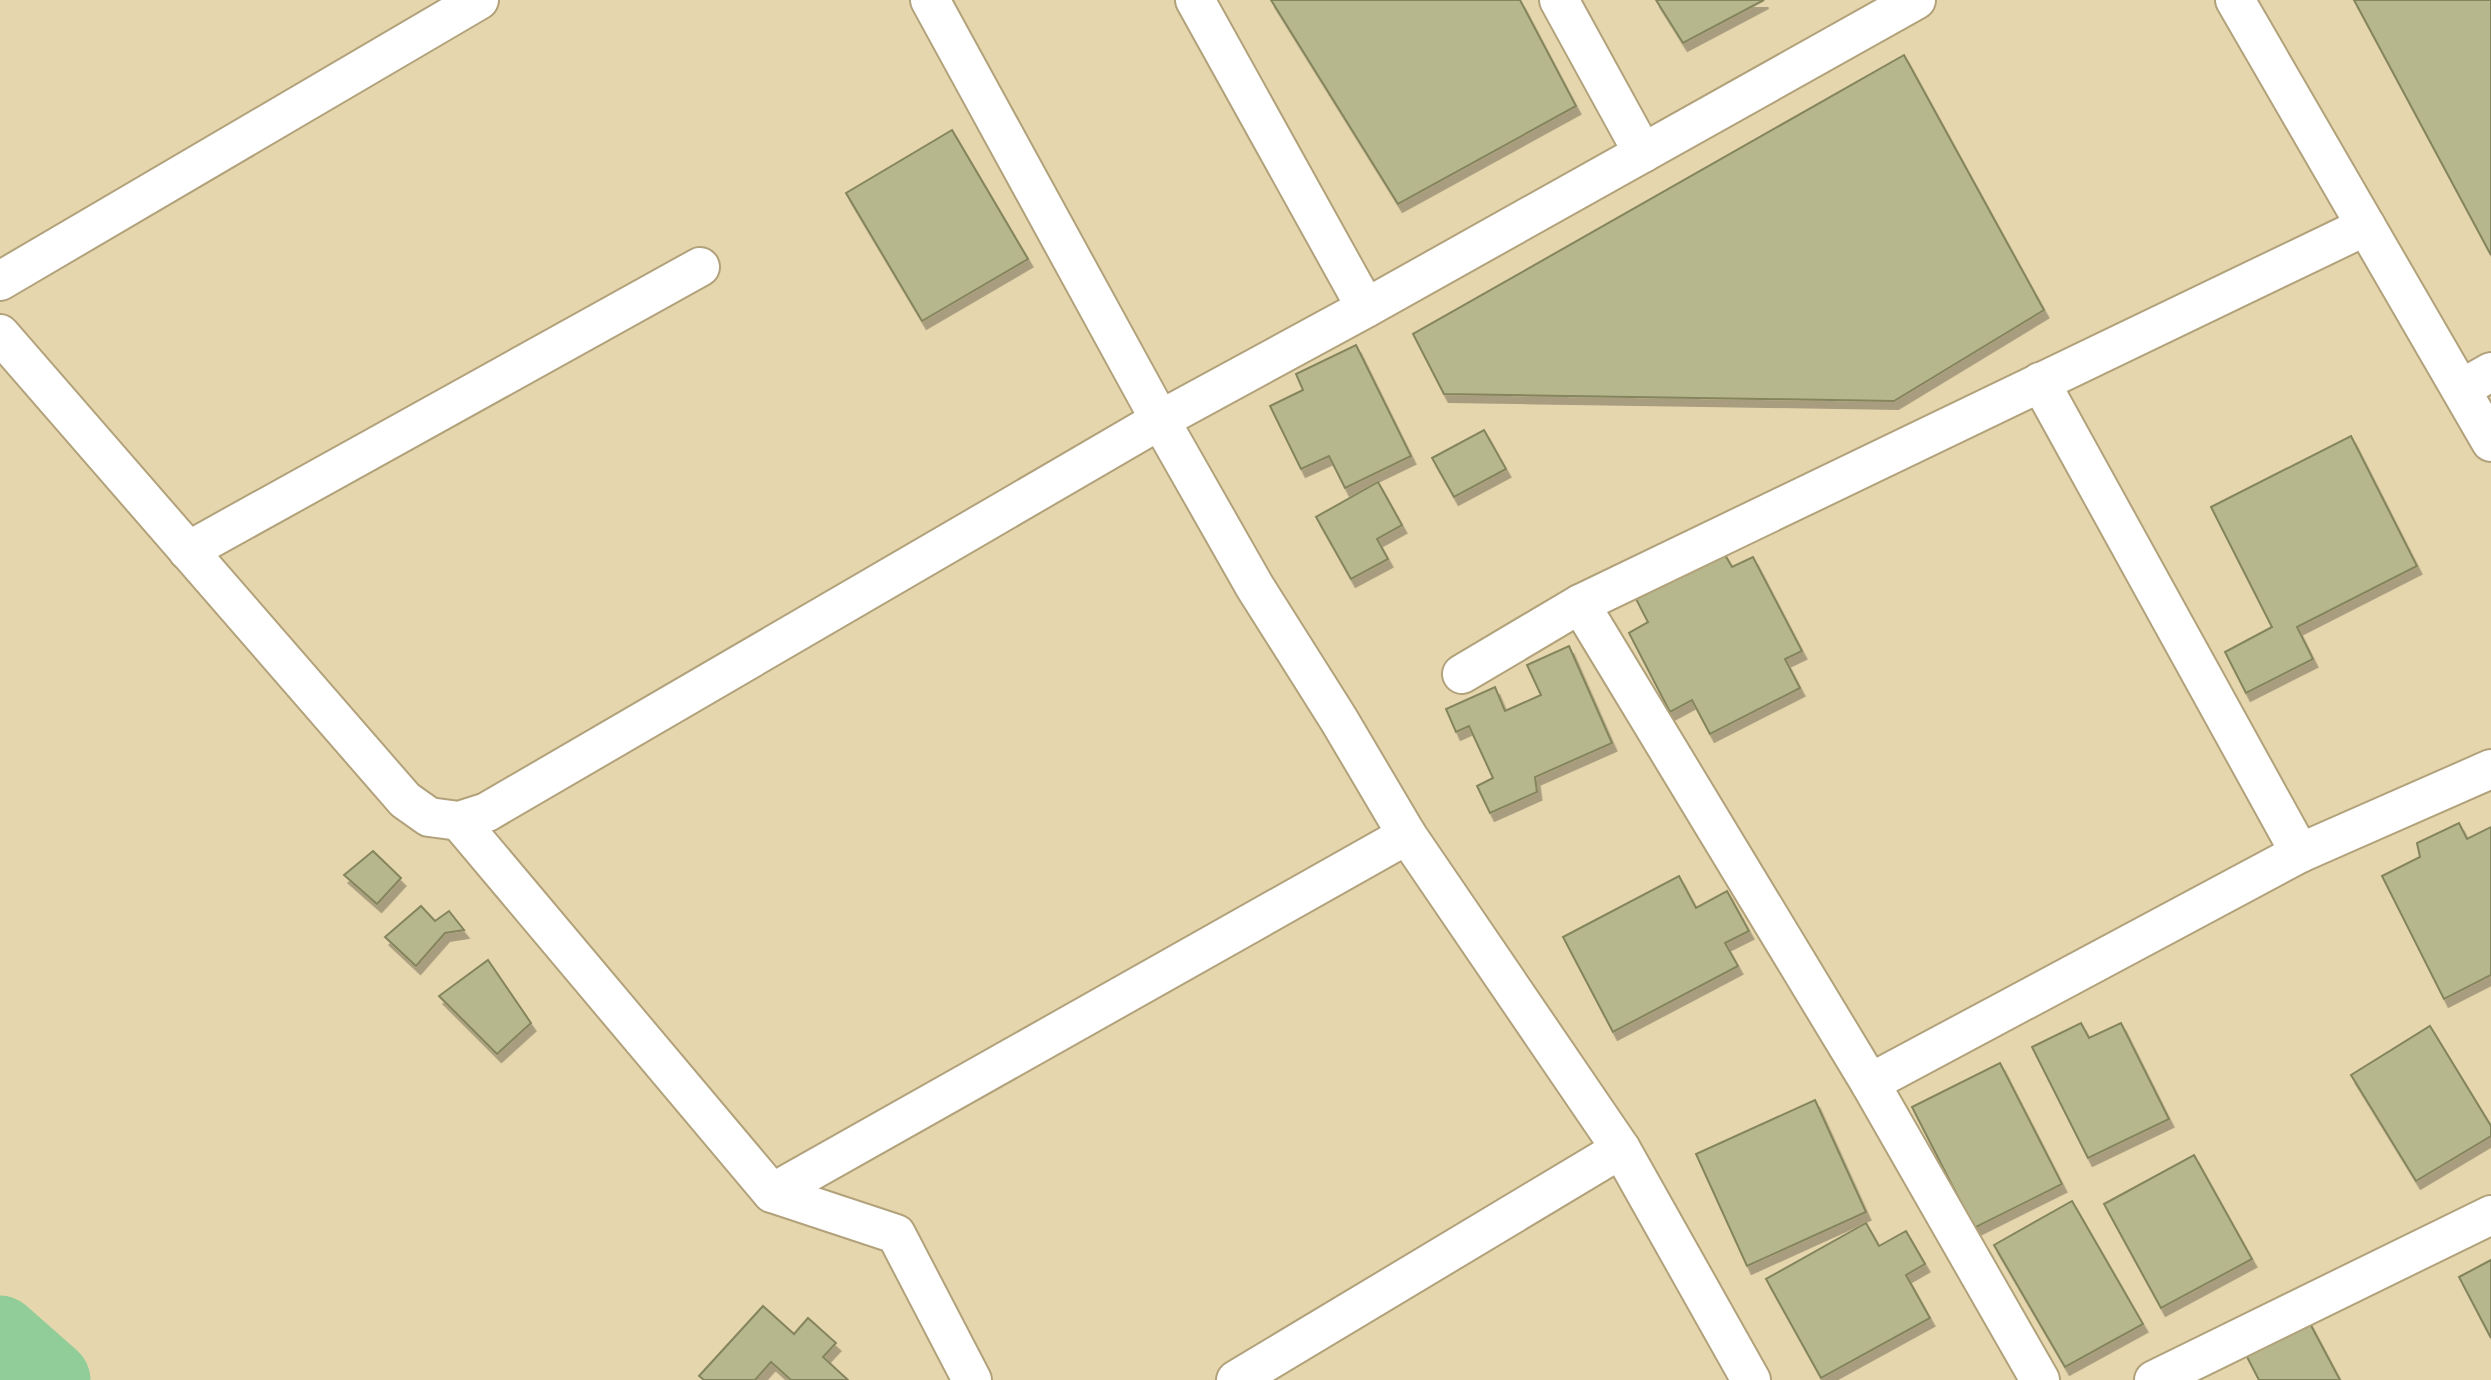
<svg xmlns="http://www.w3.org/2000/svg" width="2491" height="1380" font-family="'IBM Plex Sans',sans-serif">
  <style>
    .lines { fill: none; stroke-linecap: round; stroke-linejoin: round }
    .river { stroke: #90cd99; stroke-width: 79 }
    .building { fill: #b7b78e; stroke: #84855d; stroke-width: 2; filter: url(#shadow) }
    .minor-casing { stroke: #b2a27b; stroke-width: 42 }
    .minor { stroke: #fff; stroke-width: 38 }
  </style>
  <defs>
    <filter id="shadow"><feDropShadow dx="4.5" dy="8" stdDeviation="0" flood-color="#0004"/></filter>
  </defs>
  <rect width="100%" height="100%" fill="#e6d6ad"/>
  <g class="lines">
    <path class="river" d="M0 1335 51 1380"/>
  </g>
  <g class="building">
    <path d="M1271 0H1520L1576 106 1398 204Z"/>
    <path d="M1656 0H1764L1683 43Z"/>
    <path d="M2354 0H2491V255Z"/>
    <path d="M1904 55 2044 310 1894 401 1444 394 1413 334Z"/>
    <path d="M952 130 1028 259 922 321 846 193Z"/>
    <path d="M1356 345 1411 456 1345 488 1329 456 1301 469 1270 406 1303 390 1296 374Z"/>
    <path d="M1484 430 1506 469 1454 497 1432 458Z"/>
    <path d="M2351 436 2417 566 2297 627 2313 659 2246 693 2225 652 2272 627 2211 507Z"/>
    <path d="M1378 482 1402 525 1377 539 1388 559 1351 579 1316 517Z"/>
    <path d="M1724 553 1732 567 1753 557 1802 651 1785 659 1800 688 1710 734 1692 700 1670 712 1629 633 1648 622 1636 599Z"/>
    <path d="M1569 646 1612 743 1535 777 1537 792 1490 813 1477 786 1493 778 1469 726 1456 732 1446 709 1495 687 1505 711 1541 695 1527 665Z"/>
    <path d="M2459 823 2467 839 2491 827V975L2444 999 2382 876 2420 857 2417 843Z"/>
    <path d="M373 851 401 878 377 904 344 875Z"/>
    <path d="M1679 876 1696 908 1727 891 1749 931 1725 943 1738 966 1613 1032 1563 937Z"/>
    <path d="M421 906 435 921 449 911 464 930 445 933 416 966 385 937Z"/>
    <path d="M488 960 531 1023 497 1054 439 996Z"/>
    <path d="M2081 1023 2089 1038 2121 1023 2169 1119 2088 1158 2032 1047Z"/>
    <path d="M2430 1026 2491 1126V1136L2416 1181 2351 1075Z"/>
    <path d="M2000 1063 2062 1184 1974 1228 1912 1107Z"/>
    <path d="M1815 1100 1866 1212 1747 1266 1696 1154Z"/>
    <path d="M2194 1155 2252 1259 2161 1308 2104 1204Z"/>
    <path d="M2072 1201 2143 1324 2065 1367 1994 1245Z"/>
    <path d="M1866 1223 1879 1246 1906 1231 1925 1264 1906 1275 1930 1318 1821 1378 1766 1279Z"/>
    <path d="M2491 1260V1338L2459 1277Z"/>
    <path d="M763 1306 794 1334 808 1318 836 1343 823 1357 848 1380H791L771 1362 755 1380H704L699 1376Z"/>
    <path d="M2307 1318 2340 1380H2259L2244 1351Z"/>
  </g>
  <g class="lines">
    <g class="minor-casing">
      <g id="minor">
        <path d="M930 0 1160 420 1255 587 1339 720 1407 835 1621 1149 1751 1380"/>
        <path d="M1195 0 1366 308"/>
        <path d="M1559 0 1643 153"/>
        <path d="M2235 0 2491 442"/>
        <path d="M0 281 479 0"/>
        <path d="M0 334 405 800 429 817 459 821 487 812 1160 420 1366 308 1916 0"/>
        <path d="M2040 382 2300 853"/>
        <path d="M2461 389 2491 372"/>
        <path d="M188 551 700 267"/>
        <path d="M1580 604 1870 1083 2040 1380"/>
        <path d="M1462 674 1580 604 2366 226"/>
        <path d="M459 821 772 1193 896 1234 972 1380"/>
        <path d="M1870 1083 2300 853 2491 769"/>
        <path d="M772 1193 1407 835"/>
        <path d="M1236 1380 1621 1149"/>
        <path d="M2154 1380 2491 1215"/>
      </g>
    </g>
    <use href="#minor" class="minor"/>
  </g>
</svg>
